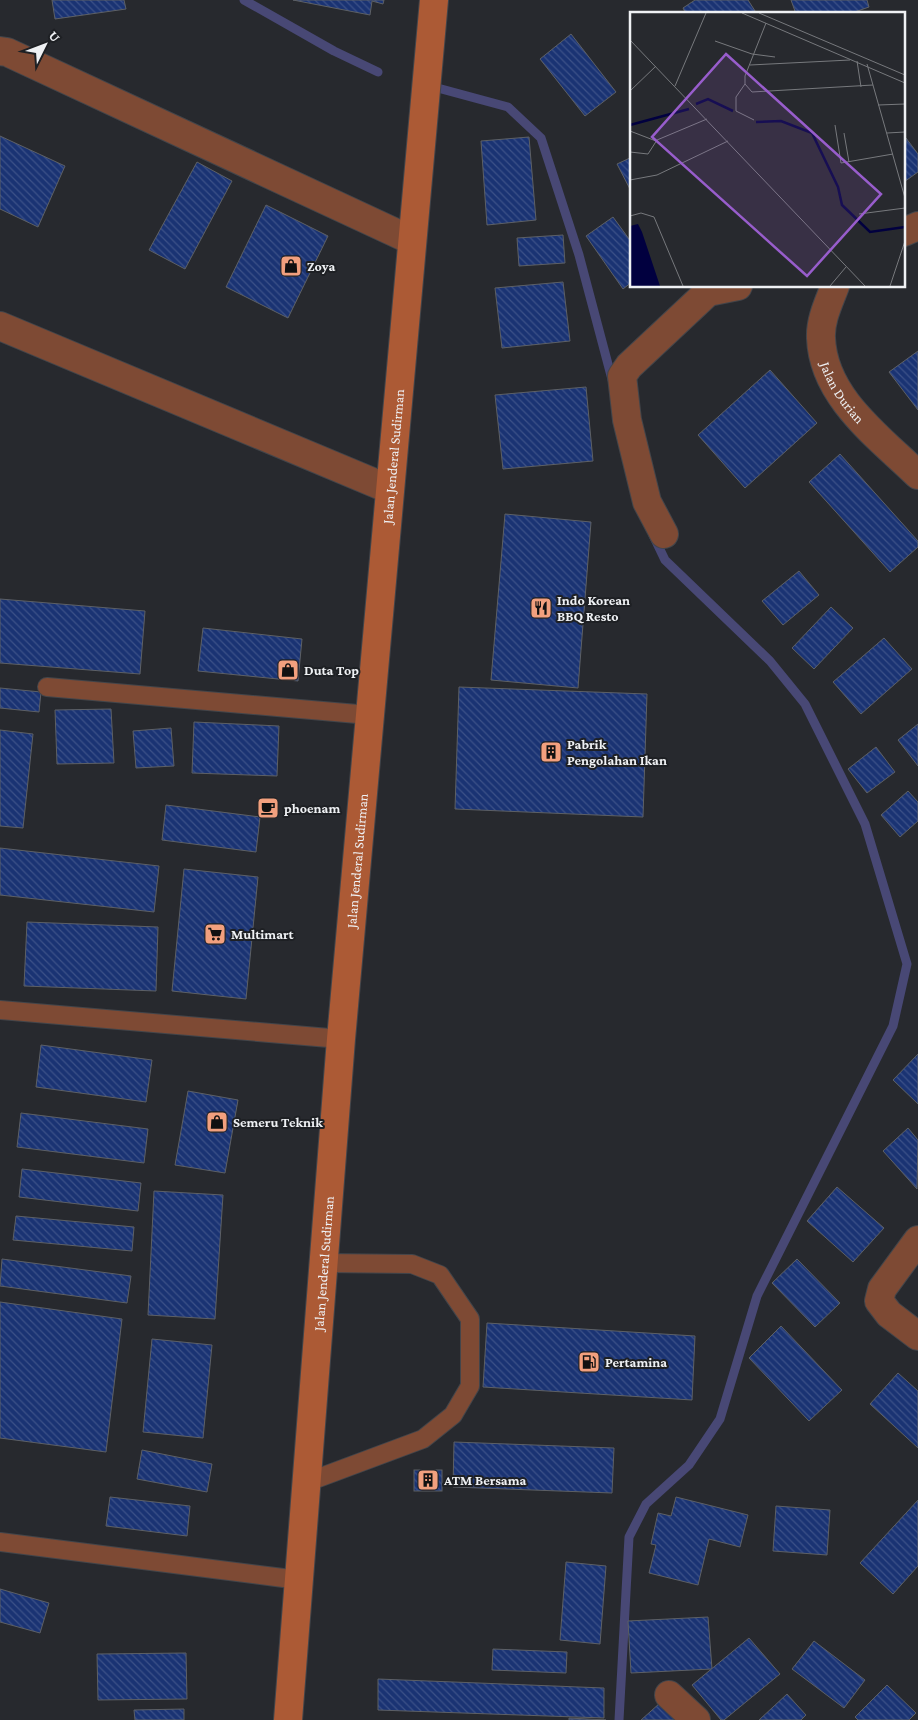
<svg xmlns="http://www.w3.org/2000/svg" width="918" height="1720" font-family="'Crimson Pro',serif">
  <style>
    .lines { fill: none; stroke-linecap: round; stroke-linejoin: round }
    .stream { stroke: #484875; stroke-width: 9 }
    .building { fill: url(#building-back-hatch); stroke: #5d6065 }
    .lane-casing { stroke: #43454a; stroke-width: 20 }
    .street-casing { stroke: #43454a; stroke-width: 30 }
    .secondary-casing { stroke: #43454a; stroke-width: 30 }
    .lane { stroke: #7e4a34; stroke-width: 18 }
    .street { stroke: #7e4a34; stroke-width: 28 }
    .secondary { stroke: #ac5a35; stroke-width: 28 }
    .labels { text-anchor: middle; stroke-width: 4; stroke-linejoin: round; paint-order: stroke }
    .poi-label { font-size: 14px; font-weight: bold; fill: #eff1f4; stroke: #1e2024; text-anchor: start }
    .street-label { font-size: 14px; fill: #eff1f4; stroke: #1e2024 }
    .inset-river { fill: none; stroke: #01003f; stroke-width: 2.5 }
    .inset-road { fill: none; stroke: #77797d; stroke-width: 1 }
    .view { fill: #985dcc; fill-opacity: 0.15; stroke: #985dcc; stroke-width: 2.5 }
    .inset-edge { fill: none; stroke: #eff1f4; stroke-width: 2.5 }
  </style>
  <defs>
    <pattern id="building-back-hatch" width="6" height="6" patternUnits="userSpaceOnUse" patternTransform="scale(1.25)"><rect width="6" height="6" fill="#1a3373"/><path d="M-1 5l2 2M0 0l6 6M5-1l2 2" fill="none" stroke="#3c5188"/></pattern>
  </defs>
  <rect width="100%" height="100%" fill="#27292e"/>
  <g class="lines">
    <g class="stream">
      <path d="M244 0 334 51 378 72"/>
      <path d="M434 87 508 107 541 138 579 255 613 383"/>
      <path d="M619 1720 629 1537 646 1504 689 1465 720 1419 757 1296 893 1026 907 964 865 824 805 704 770 661 665 560 653 535"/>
    </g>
  </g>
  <g class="building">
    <path d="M52 0H124L126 9 55 19Z"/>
    <path d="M293 0H384L383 4 372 1 370 15Z"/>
    <path d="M695 0H748L757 14H686L683 8Z"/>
    <path d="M791 0H867L869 7 849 14H796Z"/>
    <path d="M571 34 616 92 585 116 540 59Z"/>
    <path d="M0 136 65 166 38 227 0 209Z"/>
    <path d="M529 137 536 220 487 225 481 141Z"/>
    <path d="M906 138 918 154V172L904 182Z"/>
    <path d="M632 157V193L617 164Z"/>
    <path d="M197 162 232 181 185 269 149 250Z"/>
    <path d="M266 205 328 236 288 318 226 287Z"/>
    <path d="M613 217 632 243V282L623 289 586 236Z"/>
    <path d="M563 235 565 263 519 266 517 238Z"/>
    <path d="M563 282 570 341 502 348 495 288Z"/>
    <path d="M918 351V410L889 372Z"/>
    <path d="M770 370 817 423 745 488 698 435Z"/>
    <path d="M586 387 593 461 503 469 495 395Z"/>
    <path d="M840 454 918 541V547L890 572 809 482Z"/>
    <path d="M505 514 591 522 578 688 491 680Z"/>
    <path d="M799 571 819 595 783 625 762 601Z"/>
    <path d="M0 599 145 611 140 674 0 663Z"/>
    <path d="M831 607 853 628 814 669 792 648Z"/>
    <path d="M203 628 302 639 298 681 198 671Z"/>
    <path d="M884 638 912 669 861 714 833 682Z"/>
    <path d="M459 687 647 694 643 817 455 809Z"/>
    <path d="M0 688 41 692 39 712 0 708Z"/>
    <path d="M111 709 114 763 57 764 55 710Z"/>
    <path d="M194 722 279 726 277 776 192 773Z"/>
    <path d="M918 724V766L898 740Z"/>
    <path d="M171 728 174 766 136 768 133 731Z"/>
    <path d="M0 730 33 734 23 828 0 826Z"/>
    <path d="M876 747 895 772 867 793 848 769Z"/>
    <path d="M908 791 918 802V821L900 837 881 815Z"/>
    <path d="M166 805 260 817 256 852 162 840Z"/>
    <path d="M0 848 159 866 154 912 0 895Z"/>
    <path d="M184 869 258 877 246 999 172 991Z"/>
    <path d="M27 922 158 927 156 991 24 986Z"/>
    <path d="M41 1045 152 1060 146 1102 36 1087Z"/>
    <path d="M918 1054V1104L893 1080Z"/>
    <path d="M188 1091 238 1100 225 1173 175 1165Z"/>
    <path d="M21 1113 148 1129 144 1163 17 1147Z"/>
    <path d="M908 1128 918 1140 917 1189 883 1151Z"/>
    <path d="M22 1169 141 1183 138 1211 19 1197Z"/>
    <path d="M837 1187 884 1228 853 1262 807 1221Z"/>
    <path d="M154 1191 223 1195 215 1319 148 1315Z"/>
    <path d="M16 1216 134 1227 132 1251 13 1240Z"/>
    <path d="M2 1259 131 1276 127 1303 0 1286Z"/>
    <path d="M797 1259 840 1303 815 1327 772 1283Z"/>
    <path d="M0 1302 122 1319 106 1452 0 1438Z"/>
    <path d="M487 1323 695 1336 692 1400 483 1387Z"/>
    <path d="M781 1326 842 1390 809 1421 749 1358Z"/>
    <path d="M152 1339 212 1345 203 1438 143 1432Z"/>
    <path d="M898 1373 918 1391V1448L870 1404Z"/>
    <path d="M454 1442 614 1448 612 1493 453 1487Z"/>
    <path d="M142 1450 212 1464 207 1492 137 1479Z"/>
    <rect x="414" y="1470" width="28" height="21"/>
    <path d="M110 1497 190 1506 187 1536 106 1526Z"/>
    <path d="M676 1497 748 1515 740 1547 709 1539 698 1585 649 1573 656 1545 651 1544 658 1513 671 1516Z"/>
    <path d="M918 1500V1566L893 1594 860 1563Z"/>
    <path d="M776 1506 830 1510 827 1555 773 1551Z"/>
    <path d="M566 1562 606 1566 600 1644 560 1640Z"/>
    <path d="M0 1589 49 1603 40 1633 0 1622Z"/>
    <path d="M708 1617 712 1669 631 1673 628 1621Z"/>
    <path d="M749 1638 780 1674 724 1720H721L692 1685Z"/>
    <path d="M814 1641 865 1680 844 1708 792 1669Z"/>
    <path d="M493 1649 567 1652 566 1673 492 1670Z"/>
    <path d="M186 1653 187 1699 98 1700 97 1654Z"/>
    <path d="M378 1679 604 1688V1718L378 1710Z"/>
    <path d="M887 1685 916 1713 909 1720H858L855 1717Z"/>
    <path d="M787 1694 806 1715 801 1720H759Z"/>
    <path d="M660 1703 675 1720H641Z"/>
    <path d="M184 1709V1720H135L134 1710Z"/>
    <path d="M569 1718 606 1720H569Z"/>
  </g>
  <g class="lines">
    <g class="lane-casing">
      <g id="lane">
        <path d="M47 687 369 715"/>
        <path d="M0 1010 341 1039"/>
        <path d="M305 1483 423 1439 453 1415 470 1386V1319L440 1275 412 1264 323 1263"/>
        <path d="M0 1542 299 1580"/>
      </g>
    </g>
    <g class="street-casing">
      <g id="street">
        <path d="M0 51 7 52 411 240"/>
        <path d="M904 232 918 226"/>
        <path id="s1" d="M835 286C829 302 820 320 821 338 823 397 879 437 918 475"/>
        <path d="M0 326 389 489"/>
        <path d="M664 534 647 502 627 420 622 376 629 366 708 292 738 286"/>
        <path d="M918 1240 882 1289 879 1301 889 1314 918 1336"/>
        <path d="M669 1695 696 1720"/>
      </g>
    </g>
    <g class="secondary-casing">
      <g id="secondary">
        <path id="s2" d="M288 1720 341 1039 434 0"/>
      </g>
    </g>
    <use href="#lane" class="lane"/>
    <use href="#street" class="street"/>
    <use href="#secondary" class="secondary"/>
  </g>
  <defs>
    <g id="shop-square" transform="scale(1.125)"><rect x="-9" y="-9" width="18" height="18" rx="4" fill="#f2a07e" stroke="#1e2024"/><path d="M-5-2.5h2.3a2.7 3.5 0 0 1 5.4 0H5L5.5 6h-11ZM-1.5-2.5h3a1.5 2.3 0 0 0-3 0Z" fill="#111"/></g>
    <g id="restaurant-square" transform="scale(1.125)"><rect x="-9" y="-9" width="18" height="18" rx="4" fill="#f2a07e" stroke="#1e2024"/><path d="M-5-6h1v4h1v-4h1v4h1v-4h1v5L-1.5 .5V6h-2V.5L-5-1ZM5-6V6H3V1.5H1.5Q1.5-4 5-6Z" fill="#111"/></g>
    <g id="building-square" transform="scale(1.125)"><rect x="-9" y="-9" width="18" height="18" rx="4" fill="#f2a07e" stroke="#1e2024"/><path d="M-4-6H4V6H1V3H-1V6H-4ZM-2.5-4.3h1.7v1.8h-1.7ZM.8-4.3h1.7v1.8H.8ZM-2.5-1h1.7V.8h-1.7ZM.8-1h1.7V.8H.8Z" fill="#111"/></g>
    <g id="cafe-square" transform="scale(1.125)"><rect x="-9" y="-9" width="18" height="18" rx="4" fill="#f2a07e" stroke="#1e2024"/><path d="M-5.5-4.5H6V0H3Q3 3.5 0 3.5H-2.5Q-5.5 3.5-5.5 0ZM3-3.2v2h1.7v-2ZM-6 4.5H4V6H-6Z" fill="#111"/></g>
    <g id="supermarket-square" transform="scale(1.125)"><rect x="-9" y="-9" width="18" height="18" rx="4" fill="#f2a07e" stroke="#1e2024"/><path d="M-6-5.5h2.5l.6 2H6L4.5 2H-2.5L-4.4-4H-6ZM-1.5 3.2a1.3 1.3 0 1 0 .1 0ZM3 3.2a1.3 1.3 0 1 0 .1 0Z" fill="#111"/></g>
    <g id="fuel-square" transform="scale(1.125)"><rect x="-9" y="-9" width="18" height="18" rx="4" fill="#f2a07e" stroke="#1e2024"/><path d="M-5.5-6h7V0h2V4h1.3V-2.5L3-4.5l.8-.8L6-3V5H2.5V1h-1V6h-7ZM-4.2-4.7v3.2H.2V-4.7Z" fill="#111"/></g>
  </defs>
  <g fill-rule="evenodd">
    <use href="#shop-square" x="291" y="266"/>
    <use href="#restaurant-square" x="541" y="608"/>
    <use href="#shop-square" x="288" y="670"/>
    <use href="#building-square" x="551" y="752"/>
    <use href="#cafe-square" x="268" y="808"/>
    <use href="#supermarket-square" x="215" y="934"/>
    <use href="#shop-square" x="217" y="1122"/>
    <use href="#fuel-square" x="589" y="1362"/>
    <use href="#building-square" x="428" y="1480"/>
  </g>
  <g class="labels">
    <g class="poi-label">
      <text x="307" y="271">Zoya</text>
      <text x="557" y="605">Indo Korean<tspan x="557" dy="16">BBQ Resto</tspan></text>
      <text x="304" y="675">Duta Top</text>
      <text x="567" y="749">Pabrik<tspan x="567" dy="16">Pengolahan Ikan</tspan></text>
      <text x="284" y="813">phoenam</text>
      <text x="231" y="939">Multimart</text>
      <text x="233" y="1127">Semeru Teknik</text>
      <text x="605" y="1367">Pertamina</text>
      <text x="444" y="1485">ATM Bersama</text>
    </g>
    <g class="street-label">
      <text dy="5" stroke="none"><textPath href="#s1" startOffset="114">Jalan Durian</textPath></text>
      <text dy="5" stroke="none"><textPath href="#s2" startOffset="1268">Jalan Jenderal Sudirman</textPath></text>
      <text dy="5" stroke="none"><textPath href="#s2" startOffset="862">Jalan Jenderal Sudirman</textPath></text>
      <text dy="5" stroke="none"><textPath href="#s2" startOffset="458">Jalan Jenderal Sudirman</textPath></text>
    </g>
  </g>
  <g transform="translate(630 12)">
    <rect width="275" height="275" fill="#27292e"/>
    <path d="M8 212 12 220 30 274H0V214Z" fill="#01003f"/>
    <path class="inset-river" d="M66 92 78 87 103 99M126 110 151 109 182 121 208 175 212 193 240 220 275 215M0 113 59 97"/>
    <path class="inset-road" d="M112 1 275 71M129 1 275 63M136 11 115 64V72L122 80 243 73M0 28 235 274M85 29 122 42 145 45M227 49 231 75M237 52 275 186M120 53 220 48M115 72 106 85V99L124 108M45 74 76 1M0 79 26 54M248 93 275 92M205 113 211 151 263 142M0 119 26 129M214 121 219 150M257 121 275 120M0 140 18 142 27 128 77 107M0 168 27 163 98 129M229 202 275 196M0 204 11 201 24 205 53 274M200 274 216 255M260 274 275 229"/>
    <path class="view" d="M96 42 251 182 177 264 22 125Z"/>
    <rect width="275" height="275" class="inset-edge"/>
  </g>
  <g transform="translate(45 45) rotate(48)" stroke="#1e2024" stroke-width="4" paint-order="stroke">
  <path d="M0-4L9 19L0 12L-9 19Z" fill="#eff1f4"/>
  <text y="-8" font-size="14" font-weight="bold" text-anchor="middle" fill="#eff1f4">U</text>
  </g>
</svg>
